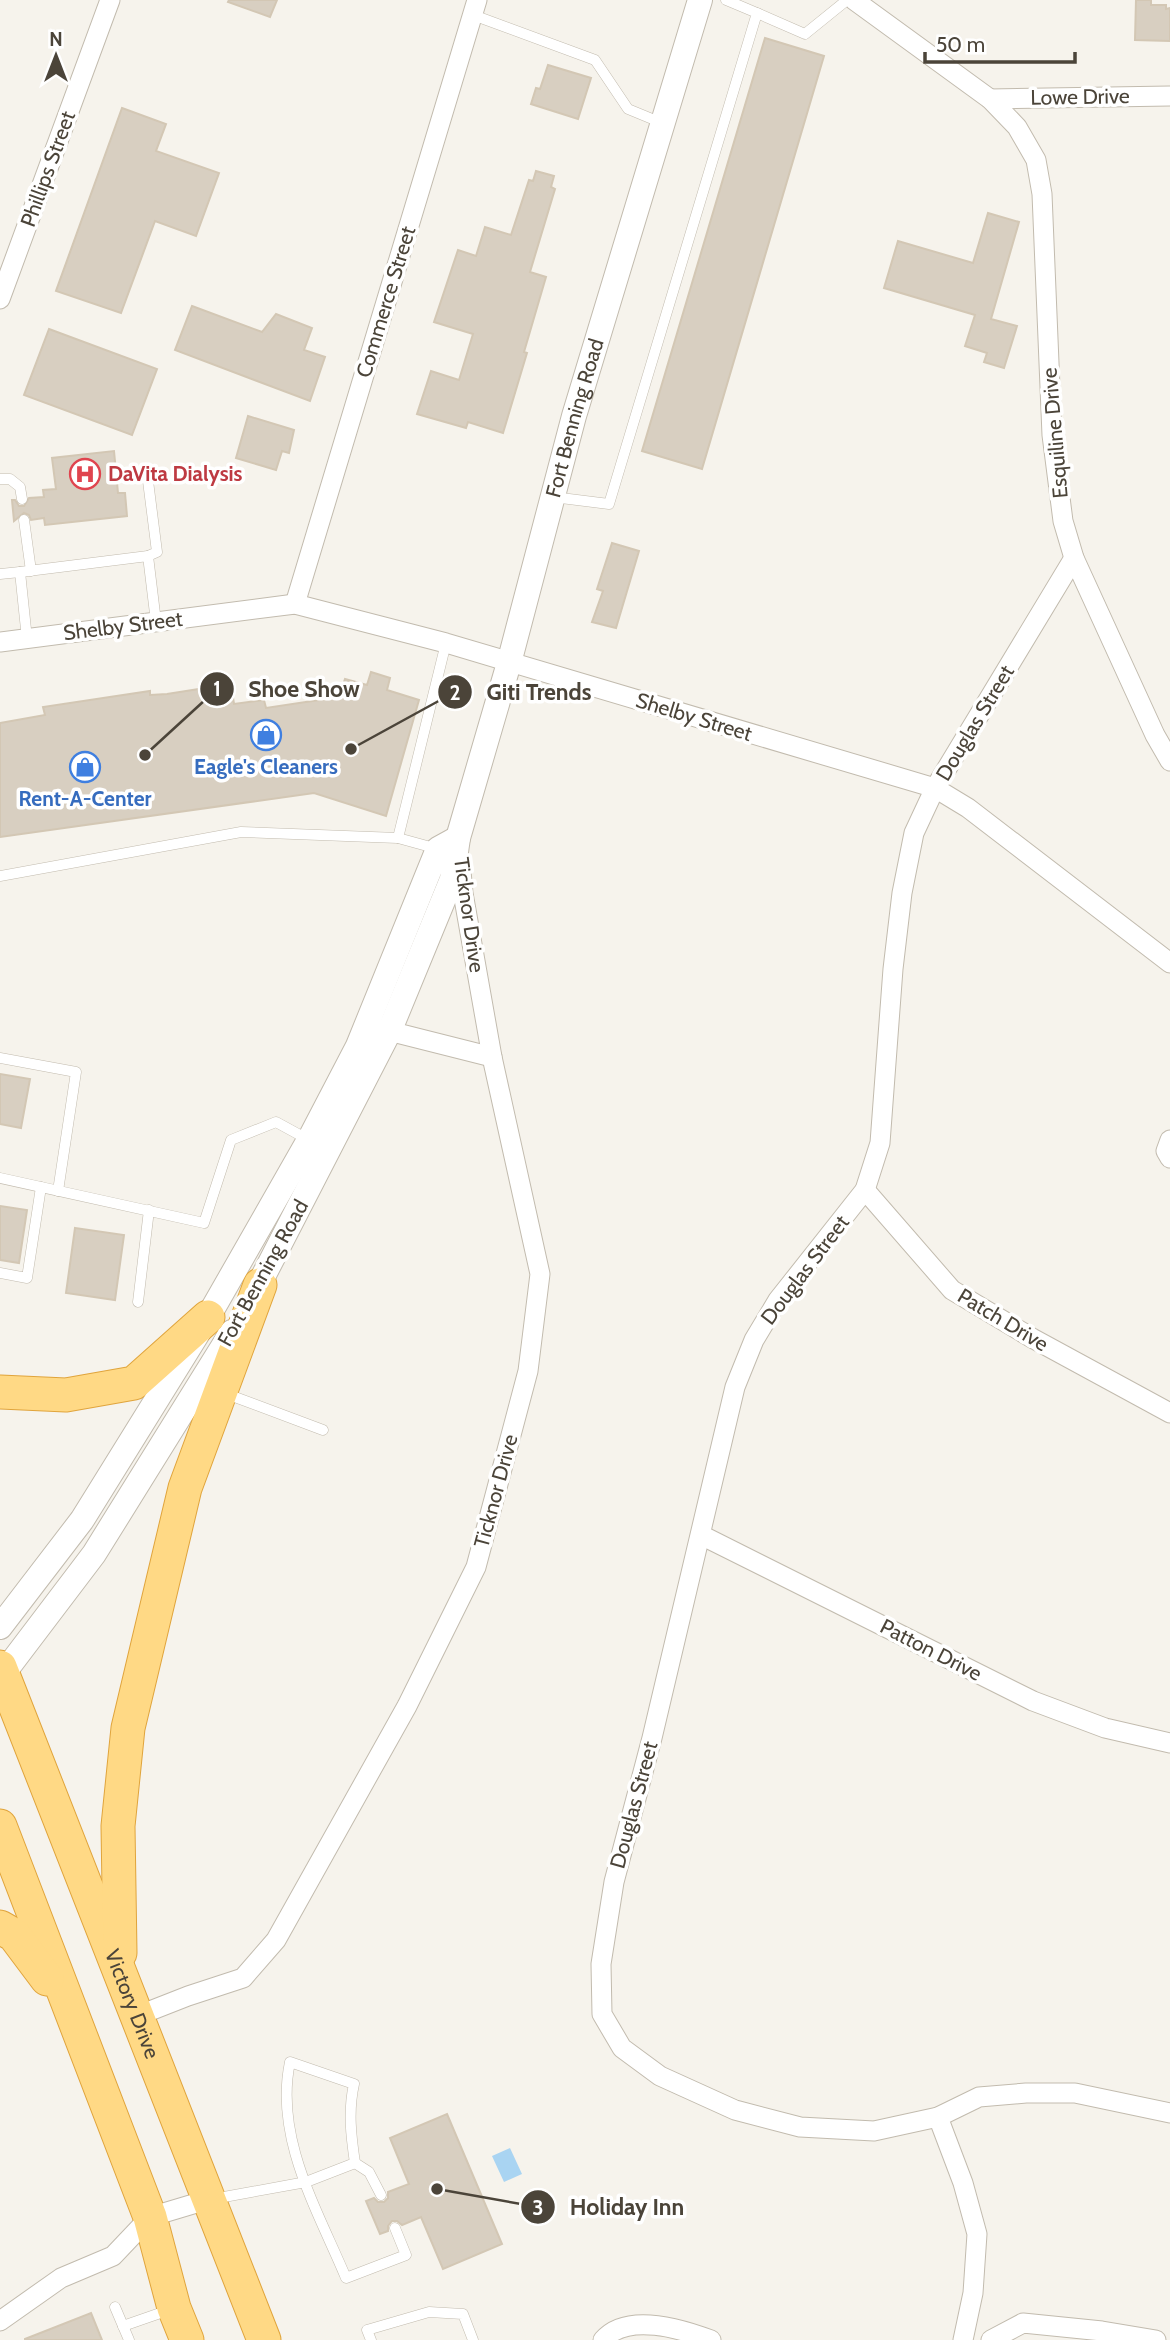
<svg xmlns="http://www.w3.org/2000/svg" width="1170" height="2340" font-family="Cabin,sans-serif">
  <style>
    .water { fill: #a9d4f2 }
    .building { fill: #d8cfc1; stroke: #d3c7b4; stroke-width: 2 }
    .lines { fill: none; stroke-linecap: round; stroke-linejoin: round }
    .service-casing { stroke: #c2bbae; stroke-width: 11 }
    .minor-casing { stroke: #c2bbae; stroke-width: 21 }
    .tertiary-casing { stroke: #c2bbae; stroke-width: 26 }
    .trunk-casing { stroke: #e0a43c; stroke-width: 35 }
    .service { stroke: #fff; stroke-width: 10 }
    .minor { stroke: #fff; stroke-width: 19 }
    .tertiary { stroke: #fff; stroke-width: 24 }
    .trunk { stroke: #ffd985; stroke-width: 33 }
    .labels { text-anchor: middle; stroke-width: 7; stroke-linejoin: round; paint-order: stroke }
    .street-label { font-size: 21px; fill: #4b4439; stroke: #fff }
    .health-label { font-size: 21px; font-weight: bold; fill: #be3a42; stroke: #fff; text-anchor: start }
    .shop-label { font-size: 21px; font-weight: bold; fill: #366cbe; stroke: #fff }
    .leader { fill: none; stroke: #4b4439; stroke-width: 2.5 }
    .callout-dot { fill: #4b4439; stroke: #fff; stroke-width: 2.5 }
    .mark-label { font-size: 21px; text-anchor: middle; font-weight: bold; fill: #fff }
    .callout-label { font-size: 23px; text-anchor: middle; font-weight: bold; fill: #4b4439; stroke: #fff; stroke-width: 7; stroke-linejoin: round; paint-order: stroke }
  </style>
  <rect width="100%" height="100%" fill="#f6f3ec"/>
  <path class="water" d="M510 2148 522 2174 504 2182 492 2156Z"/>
  <g class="building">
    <path d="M229 0H277L270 17 228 2Z"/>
    <path d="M1136 0H1151V5H1166V9L1170 8V41L1135 40Z"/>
    <path d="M765 38 824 56 702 469 642 451Z"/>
    <path d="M548 65 591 78 578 119 531 104 536 88 540 89Z"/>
    <path d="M122 108 166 124 156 151 219 173 196 236 155 221 121 313 56 291Z"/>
    <path d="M536 171 554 176 551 187 555 189 530 272 546 277 524 352 527 353 503 433 468 422 466 428 417 414 431 371 459 380 473 334 434 322 458 250 476 256 485 227 511 235 529 180 533 181Z"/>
    <path d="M988 213 1019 222 991 319 1017 326 1004 368 984 362 987 353 965 346 975 315 884 288 898 241 973 263Z"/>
    <path d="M192 306 262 332 276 314 312 328 304 350 325 357 310 401 175 350Z"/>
    <path d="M49 329 157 369 132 435 24 395Z"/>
    <path d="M248 416 294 430 289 453 282 451 276 470 236 458Z"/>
    <path d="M114 451 118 493H125L127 516 45 525 44 518 31 520 29 515 24 513 14 521 12 500H15L19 506H24L29 498 44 497 43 490 56 489 52 458Z"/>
    <path d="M612 543 639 551 616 628 592 622 603 591 597 589Z"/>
    <path d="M371 672 390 678 387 690 419 700 386 816 314 793 0 837V723L45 715 43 707 150 691V695L167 694 231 684 234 704 264 700 266 708 339 697 345 679 367 685Z"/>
    <path d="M0 1074 30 1079 21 1128 0 1124Z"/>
    <path d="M0 1206 27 1210 19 1263 0 1260Z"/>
    <path d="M75 1228 124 1235 115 1300 66 1293Z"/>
    <path d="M447 2114 502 2244 443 2269 421 2217 402 2225 397 2221H392L388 2226V2231L380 2234 366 2201 374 2198 378 2202H384L388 2198V2192L409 2184 390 2138Z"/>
    <path d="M91 2313 102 2340H25V2339Z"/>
  </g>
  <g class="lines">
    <g class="service-casing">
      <g id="service">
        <path d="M757 13 805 34 847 0"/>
        <path d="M473 15 595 60 628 109 662 123"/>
        <path d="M0 479H10L20 487 22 499"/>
        <path d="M148 481 157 552 148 556"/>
        <path d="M553 497 609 504 757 13 726 0"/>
        <path d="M24 520 31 571"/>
        <path d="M0 574 20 572"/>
        <path d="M27 639 20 572 148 556 156 622"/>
        <path d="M398 838 446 643"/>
        <path d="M0 876 241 832 398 838 438 849"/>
        <path d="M0 1058 76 1072 58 1191"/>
        <path d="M0 1178 204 1223 231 1140 276 1122 309 1140"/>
        <path d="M0 1273 27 1278 41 1187"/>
        <path d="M138 1302 149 1210"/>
        <path d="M224 1393 323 1430"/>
        <path d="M355 2163 369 2172 381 2195"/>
        <path d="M213 2199 306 2182 355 2163C351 2136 348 2111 354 2084L290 2062C274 2138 318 2211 346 2278L406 2255 395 2228"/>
        <path d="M115 2307 129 2340"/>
        <path d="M123 2326 169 2310"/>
        <path d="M371 2340 367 2330 429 2312 463 2314 473 2340"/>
      </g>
    </g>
    <g class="minor-casing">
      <g id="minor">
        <path d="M854 0 990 99 1017 127 1036 160 1042 194 1052 435 1063 521 1074 558 1155 735 1170 761"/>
        <path d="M990 99 1170 96"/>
        <path d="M0 299 110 0"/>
        <path d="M1074 558 935 788 914 833 902 893 893 969 880 1143 865 1190 778 1300 754 1340 735 1387 652 1738 614 1882 601 1964 602 2014 622 2048 660 2076 735 2110 800 2127 874 2131 938 2117 979 2097 1026 2093H1075L1170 2113"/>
        <path d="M295 604 477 0"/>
        <path d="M0 642 295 604 446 643 935 788 968 808 1170 963"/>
        <path d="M377 1028 492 1057"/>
        <path d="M1170 1140 1166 1151 1170 1158"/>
        <path d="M865 1190 952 1290 1032 1338 1170 1413"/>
        <path d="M701 1535 1033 1701 1105 1728 1170 1743"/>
        <path d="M137 2016 188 1996 243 1978 276 1940 407 1706 476 1567 528 1371 540 1274 492 1057 463 893 460 860"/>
        <path d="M938 2117 963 2183 977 2234 973 2293 963 2340"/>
        <path d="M0 2321 61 2278 113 2256 150 2217 210 2199"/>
        <path d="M603 2340C627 2312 682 2329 711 2340"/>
        <path d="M991 2340 1023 2323 1102 2331 1156 2340"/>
      </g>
    </g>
    <g class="tertiary-casing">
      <g id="tertiary">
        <path id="s1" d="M252 1298 389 1032 452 879 458 838 509 663 574 416 700 0"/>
        <path d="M0 1627 82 1520 208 1317 309 1140 358 1046 438 849 458 838"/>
        <path d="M3 1674 94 1554 232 1332"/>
      </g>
    </g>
    <g class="trunk-casing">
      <g id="trunk">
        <path d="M0 1392 66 1395 134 1383 208 1317"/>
        <path id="s2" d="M0 1667 264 2340"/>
        <path d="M0 1826 150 2217 174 2308 187 2340"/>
        <path d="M0 1927 14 1935 47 1979"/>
        <path d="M120 1953 118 1826 128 1728 185 1488 260 1285"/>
      </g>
    </g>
    <use href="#service" class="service"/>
    <use href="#minor" class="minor"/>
    <use href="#tertiary" class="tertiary"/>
    <use href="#trunk" class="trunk"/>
  </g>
  <defs>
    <g id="hospital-ring" transform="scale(1.575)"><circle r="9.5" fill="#fff" stroke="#e0444e" stroke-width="1.5"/><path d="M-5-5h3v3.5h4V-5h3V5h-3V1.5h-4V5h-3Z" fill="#e0444e"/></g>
    <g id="shop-ring" transform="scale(1.575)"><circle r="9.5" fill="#fff" stroke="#3f7fe0" stroke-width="1.5"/><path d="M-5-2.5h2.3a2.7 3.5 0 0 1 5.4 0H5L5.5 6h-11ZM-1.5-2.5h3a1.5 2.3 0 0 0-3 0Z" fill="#3f7fe0"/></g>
  </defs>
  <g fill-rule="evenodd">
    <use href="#hospital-ring" x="85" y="474"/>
    <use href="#shop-ring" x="266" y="735"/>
    <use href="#shop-ring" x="85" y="767"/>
  </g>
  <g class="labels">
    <g class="street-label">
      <text transform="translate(1080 97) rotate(-1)" y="7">Lowe Drive</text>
      <text transform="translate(48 169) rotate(-70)" y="7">Phillips Street</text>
      <text transform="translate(386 302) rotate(-73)" y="7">Commerce Street</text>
      <text dy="7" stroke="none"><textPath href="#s1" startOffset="942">Fort Benning Road</textPath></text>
      <text transform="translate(1055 433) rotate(-95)" y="7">Esquiline Drive</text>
      <text transform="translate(123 626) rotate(-7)" y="7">Shelby Street</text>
      <text transform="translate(694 717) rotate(17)" y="7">Shelby Street</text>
      <text transform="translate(975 723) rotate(-59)" y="7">Douglas Street</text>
      <text transform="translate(469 915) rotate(82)" y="7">Ticknor Drive</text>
      <text transform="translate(805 1270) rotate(-53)" y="7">Douglas Street</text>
      <text transform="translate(263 1273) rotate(-61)" y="7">Fort Benning Road</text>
      <text transform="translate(1003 1320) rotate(31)" y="7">Patch Drive</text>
      <text transform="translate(496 1491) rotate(-75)" y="7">Ticknor Drive</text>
      <text transform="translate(931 1650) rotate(27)" y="7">Patton Drive</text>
      <text transform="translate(634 1805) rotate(-75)" y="7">Douglas Street</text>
      <text dy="7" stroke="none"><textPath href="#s2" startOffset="362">Victory Drive</textPath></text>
    </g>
    <g class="health-label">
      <text x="108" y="481">DaVita Dialysis</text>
    </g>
    <g class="shop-label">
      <text x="266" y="774">Eagle's Cleaners</text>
      <text x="85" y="806">Rent-A-Center</text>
    </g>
  </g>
  <path class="leader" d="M145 755L217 689M351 749L455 692M437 2189L538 2207"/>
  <g class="callout-dot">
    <circle cx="145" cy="755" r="7"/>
    <circle cx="351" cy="749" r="7"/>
    <circle cx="437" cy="2189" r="7"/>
    <circle cx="217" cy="689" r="18"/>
    <circle cx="455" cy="692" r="18"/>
    <circle cx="538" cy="2207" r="18"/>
  </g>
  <g class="mark-label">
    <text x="217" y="696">1</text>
    <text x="455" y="700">2</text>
    <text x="538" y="2215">3</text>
  </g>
  <g class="callout-label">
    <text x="304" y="697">Shoe Show</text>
    <text x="539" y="700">Giti Trends</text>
    <text x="627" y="2215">Holiday Inn</text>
  </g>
  <g transform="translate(56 56)" stroke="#ffffff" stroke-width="5" paint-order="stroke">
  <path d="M0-5L12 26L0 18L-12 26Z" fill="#4b4439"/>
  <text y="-10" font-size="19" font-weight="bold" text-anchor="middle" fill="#4b4439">N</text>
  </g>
  <path d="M925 52v10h150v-10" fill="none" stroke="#4b4439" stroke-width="3.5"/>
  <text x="936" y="52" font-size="21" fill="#4b4439" stroke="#ffffff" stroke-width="5" paint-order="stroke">50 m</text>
</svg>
